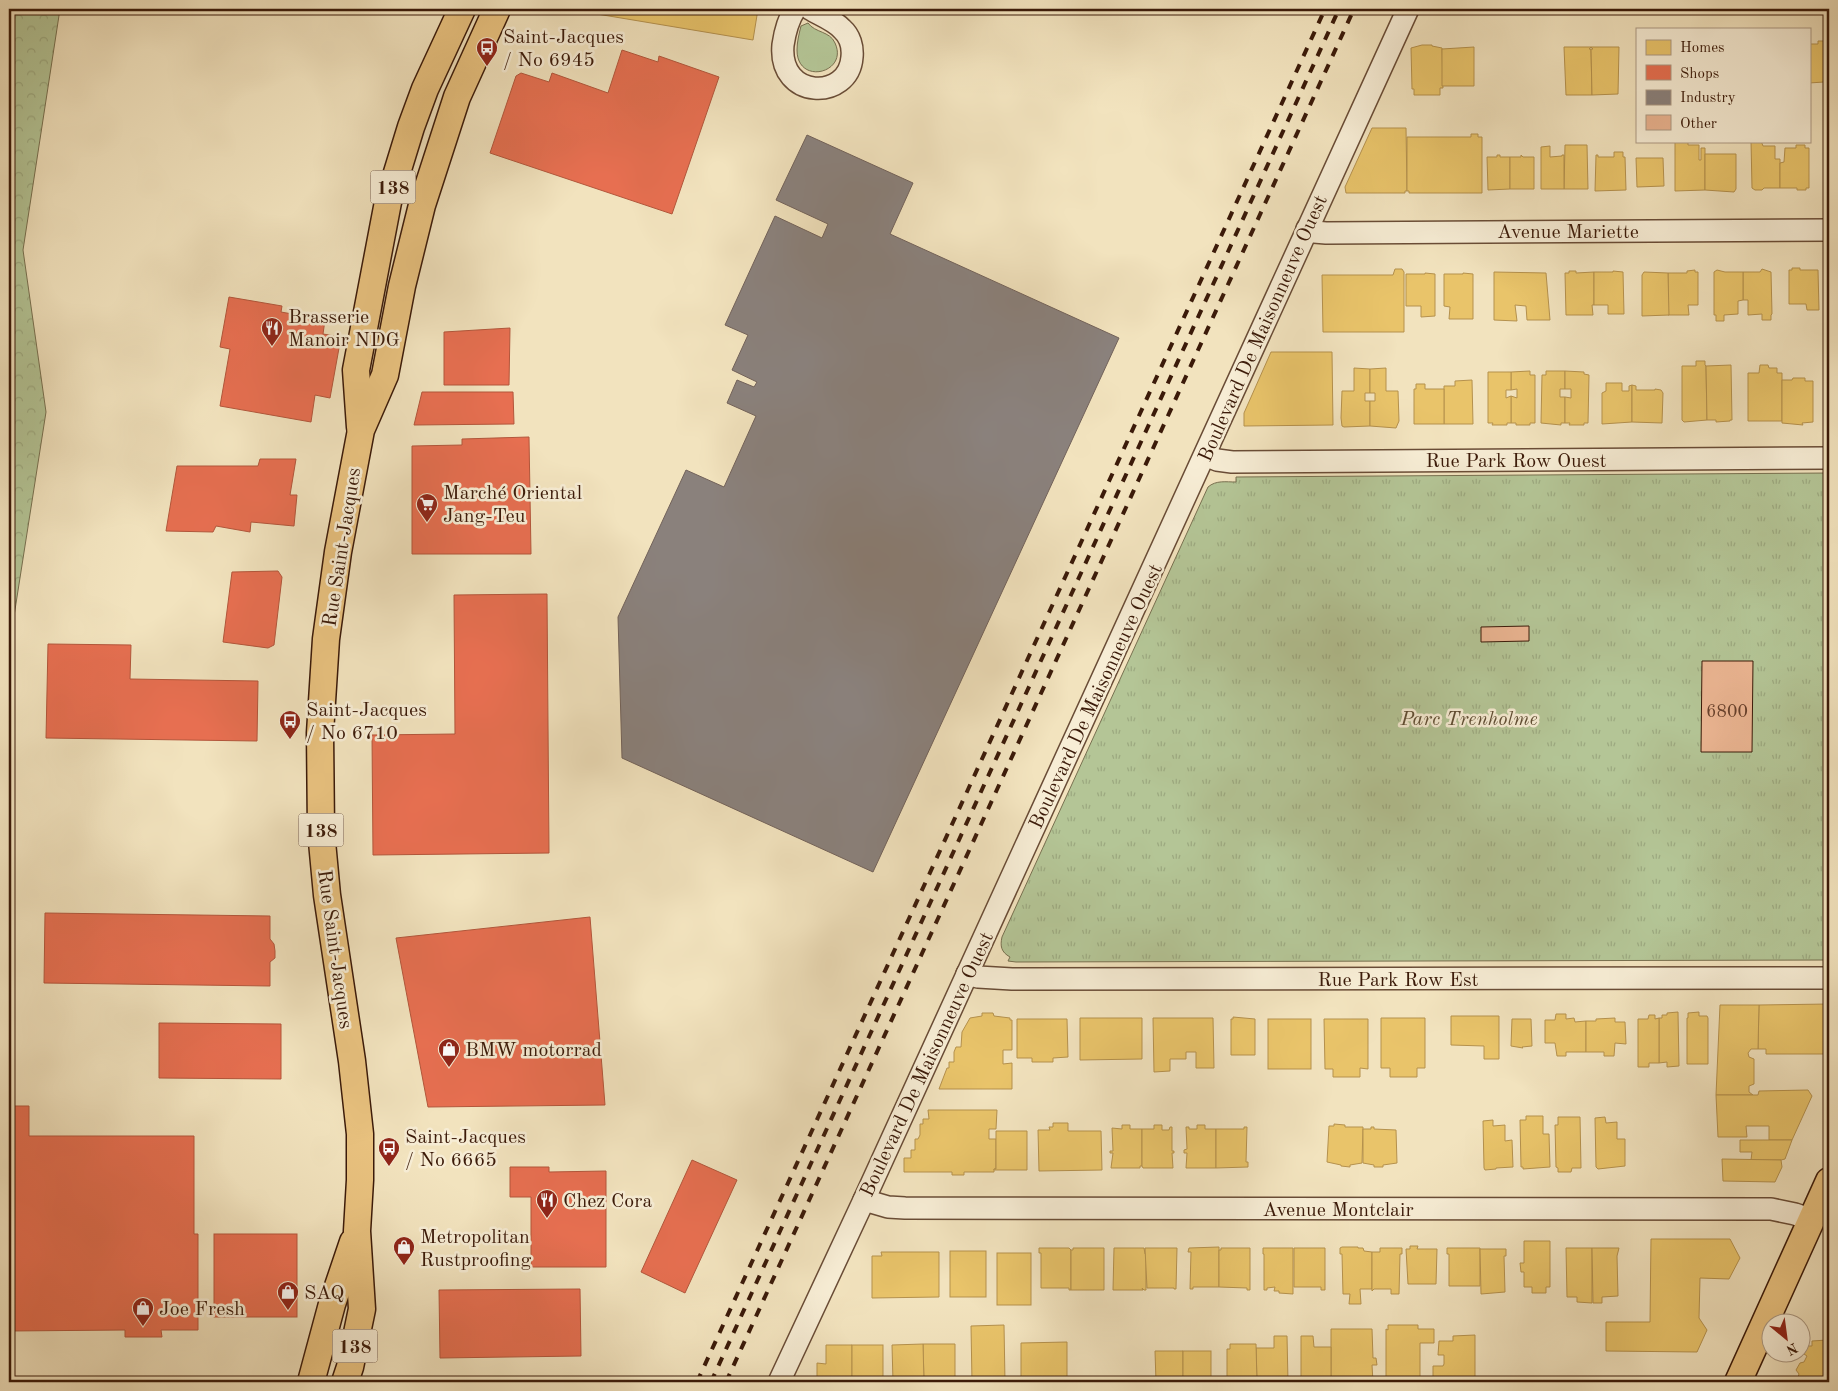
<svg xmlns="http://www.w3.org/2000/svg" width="1838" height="1391" font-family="'Old Standard TT',serif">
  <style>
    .grass { fill: #b4c596; stroke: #787050 }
    .forest { fill: url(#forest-crowns); stroke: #787050 }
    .park { fill: url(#park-tufts); stroke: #787050 }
    .homes { fill: #e9c46a; stroke: #b5914d }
    .shops { fill: #e76f51; stroke: #b3563b }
    .industry { fill: #8a817c; stroke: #72625a }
    .building { fill: #eab491; stroke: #3b1a09 }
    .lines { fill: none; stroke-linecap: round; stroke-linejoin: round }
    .minor-casing { stroke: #694c36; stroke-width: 24 }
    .major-casing { stroke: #3b1a09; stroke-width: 29 }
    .minor { stroke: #f7edd5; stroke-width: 21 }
    .major { stroke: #e9c27f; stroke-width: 26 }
    .rail { stroke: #3b1a09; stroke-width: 4; stroke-dasharray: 9 9; stroke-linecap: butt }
    .labels { text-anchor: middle; stroke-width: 5; stroke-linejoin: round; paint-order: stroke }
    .number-label { font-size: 18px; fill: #67402b }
    .shield { fill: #f7edd5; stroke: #735946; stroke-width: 1 }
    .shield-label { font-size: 19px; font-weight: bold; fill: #3b1a09 }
    .poi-label { font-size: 20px; fill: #3b1a09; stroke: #f7edd5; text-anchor: start }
    .street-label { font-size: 20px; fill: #3b1a09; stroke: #f7edd5 }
    .park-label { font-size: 20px; font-style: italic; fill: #5f4d33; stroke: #f7edd5 }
  </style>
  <defs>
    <pattern id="forest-crowns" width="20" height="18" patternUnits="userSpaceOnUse" patternTransform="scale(1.25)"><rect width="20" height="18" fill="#b4c596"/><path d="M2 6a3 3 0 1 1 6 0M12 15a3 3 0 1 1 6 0" fill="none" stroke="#9ca980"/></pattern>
    <pattern id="park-tufts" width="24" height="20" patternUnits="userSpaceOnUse" patternTransform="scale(1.25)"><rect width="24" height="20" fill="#b4c596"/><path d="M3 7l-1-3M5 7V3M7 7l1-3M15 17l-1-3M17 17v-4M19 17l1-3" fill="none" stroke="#9ca980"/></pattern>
  </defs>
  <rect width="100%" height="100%" fill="#f2e3be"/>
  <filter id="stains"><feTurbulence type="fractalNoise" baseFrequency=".004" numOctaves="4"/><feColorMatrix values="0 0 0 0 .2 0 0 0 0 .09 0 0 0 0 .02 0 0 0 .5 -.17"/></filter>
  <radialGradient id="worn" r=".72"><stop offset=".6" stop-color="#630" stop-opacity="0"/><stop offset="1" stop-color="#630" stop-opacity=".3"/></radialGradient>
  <path class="grass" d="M808 23C815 33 830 31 835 43 849 73 797 86 797 50 797 42 799 34 801 26Z"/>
  <path class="forest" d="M9 9H60L23 250 46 412 9 648Z"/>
  <path class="park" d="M1829 473V960L1016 962 1008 961 1010 957C1001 952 1000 946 1002 937L1208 487C1216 480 1226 482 1236 482V477Z"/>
  <g class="homes">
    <path d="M567 9H758L753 40Z"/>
    <path d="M1818 41H1826V47H1829V98H1824V82L1809 83V44H1818Z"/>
    <path d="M1422 45H1432V46L1442 48 1443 88H1440V95H1414V89H1412L1411 48Z"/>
    <path d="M1474 47V86H1442V49Z"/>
    <path d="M1564 47H1591L1589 49H1591L1592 95H1566Z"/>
    <path d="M1591 47H1619L1618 94 1592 95 1591 49H1593Z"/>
    <path d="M1372 128H1406L1407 191H1405V193H1346L1345 187Z"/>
    <path d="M1471 134H1478V137H1482V193H1409V191H1407V137H1471Z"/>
    <path d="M1675 141H1688V145H1699V160H1701V148H1705V190L1675 191Z"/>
    <path d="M1751 141H1761L1763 146H1775V159H1780V188H1764L1762 190H1755L1752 188Z"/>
    <path d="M1565 145H1587L1588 189H1564Z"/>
    <path d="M1796 145H1805V148H1809V188H1806V190H1797V188H1780V163L1784 162 1785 148H1796Z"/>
    <path d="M1550 146V157L1562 156V155H1564V189H1541V147Z"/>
    <path d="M1614 152H1623V157H1625L1626 190 1595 191 1596 155H1598V157H1614Z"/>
    <path d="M1705 154H1736V189L1734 192 1705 190Z"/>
    <path d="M1497 155H1500V157H1510V189L1488 190 1487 157H1497Z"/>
    <path d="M1521 155 1523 157H1534V189H1510V157H1521Z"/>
    <path d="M1636 158H1663L1664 186 1637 187Z"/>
    <path d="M1792 268H1800V270H1818L1819 310H1807L1806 304H1789V270H1792Z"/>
    <path d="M1395 269H1402L1404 272V332H1323L1322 275H1393Z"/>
    <path d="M1762 269 1771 272 1772 314 1771 315V320H1762V314L1748 315V300H1743V272H1760Z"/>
    <path d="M1695 270V272H1698V305H1688L1689 315H1668V273H1687V271Z"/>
    <path d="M1717 270 1725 272H1743V300L1738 301V314L1724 315V321H1716V315H1714V272Z"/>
    <path d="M1829 270V319H1828L1827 271Z"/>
    <path d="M1569 271H1576V273L1594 272V305H1592L1593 315H1566L1565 273H1569Z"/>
    <path d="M1613 271 1623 272 1624 314H1608V305H1594V272H1613Z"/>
    <path d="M1494 272 1546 273 1550 320H1527L1526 306 1515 305 1517 321 1494 320Z"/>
    <path d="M1644 272 1668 273 1669 315 1642 316V275Z"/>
    <path d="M1425 273 1435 274V316L1421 317V306H1406V274H1425Z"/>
    <path d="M1463 273 1473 274V319H1449L1450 307 1444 306V274H1463Z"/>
    <path d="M1271 352H1332L1333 425 1244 426V413Z"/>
    <path d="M1696 361H1705V365L1706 366 1707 420 1684 422 1682 420V366H1696Z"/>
    <path d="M1731 365 1732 420H1730V421L1716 422V420H1707L1706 366Z"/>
    <path d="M1760 365H1768L1769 368H1777V373H1782V421H1748V373H1759Z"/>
    <path d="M1354 368 1370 369V393H1365V401H1370V426L1344 427 1342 426 1341 418 1342 391H1354Z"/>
    <path d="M1386 368V391H1398L1399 421 1396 428 1370 426V401H1375V393H1370V369Z"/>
    <path d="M1530 371V375H1535V423H1530V425H1516V423H1511V396L1517 398V389L1511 390V372Z"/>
    <path d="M1546 371H1565V389H1560V397H1565V423H1561V425L1541 423 1542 375H1546Z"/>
    <path d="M1565 371 1584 372V374L1589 375 1588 423H1584V425H1569L1570 423H1565V397L1571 398V389H1565Z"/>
    <path d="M1488 372H1511V390H1506V398L1511 396V423H1507V425H1492L1493 423H1488Z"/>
    <path d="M1793 378H1805V381H1813V422L1802 423 1803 425 1782 423V380H1792Z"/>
    <path d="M1827 378H1829V422H1826V418H1827Z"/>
    <path d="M1472 380 1473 424H1444V386H1455V381Z"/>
    <path d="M1606 383H1622V391H1629V386L1632 385V422L1602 424V393L1606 391Z"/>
    <path d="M1416 384H1425V389H1444V424H1414V389H1416Z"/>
    <path d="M1632 385 1636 386V390H1655V389L1661 390 1663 393 1662 423 1632 422Z"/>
    <path d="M1829 1004V1054H1766V1049H1758L1759 1005Z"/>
    <path d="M1720 1005H1759L1758 1049H1751L1748 1053 1749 1057 1754 1059V1084L1749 1086V1092L1753 1095H1716Z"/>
    <path d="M1678 1012 1679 1066 1667 1067V1062L1659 1063V1018H1662V1015H1667V1013Z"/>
    <path d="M1699 1012V1016H1707L1708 1018V1064H1687V1018H1688V1013Z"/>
    <path d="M982 1013H993L994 1016 1010 1018V1020H1012V1050H1003V1064L1012 1063V1089H939L947 1068H949V1062H954V1052L956 1047H961L962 1032 970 1018 982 1016Z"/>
    <path d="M1556 1014H1566V1019L1574 1018 1575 1022 1586 1021V1052H1566V1056H1557L1555 1043H1545V1020H1555Z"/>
    <path d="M1649 1015H1655V1019L1659 1018V1063H1649V1067H1638V1019H1648Z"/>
    <path d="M1451 1016H1499V1059H1484V1046L1451 1045Z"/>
    <path d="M1233 1017 1255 1019V1055H1231V1019H1233Z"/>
    <path d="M1080 1018H1142V1059L1080 1060Z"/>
    <path d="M1153 1018H1213L1214 1068H1196V1052H1186V1059H1170V1071L1154 1072Z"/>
    <path d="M1381 1018H1425V1068H1417V1077H1390V1068H1381Z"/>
    <path d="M1615 1018V1022H1625L1626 1044 1615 1043 1614 1056H1604V1052H1586V1021H1596V1019Z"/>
    <path d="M1017 1019H1067L1068 1057 1053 1058V1062H1032V1058H1017Z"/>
    <rect x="1268" y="1019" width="43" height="50"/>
    <path d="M1324 1019H1368V1069L1360 1068V1077H1333V1069H1325Z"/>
    <path d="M1512 1019H1531L1532 1046 1522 1047 1523 1048 1511 1046Z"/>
    <path d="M1808 1090 1812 1096 1792 1140H1769V1126H1746L1747 1137H1718L1716 1095H1758L1759 1091Z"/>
    <path d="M928 1110H997L996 1129H989V1139H996V1169H994V1172H964V1175H952V1172H904V1158H911V1150H915V1139H918L920 1135V1124H923V1119H929Z"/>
    <path d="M1526 1116H1543V1134H1549L1550 1167 1523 1169V1167H1521L1520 1120H1526Z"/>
    <path d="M1558 1117H1580L1581 1168H1572L1571 1172H1558V1168L1556 1167 1555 1125H1558Z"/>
    <path d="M1605 1117 1606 1123 1617 1122V1139H1625V1166L1598 1169 1596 1167 1595 1118Z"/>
    <path d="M1493 1120V1126L1505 1125V1141L1512 1140 1513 1167 1496 1168V1169L1485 1170 1484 1168 1483 1121Z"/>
    <path d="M1053 1123H1068V1131H1101L1102 1170 1039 1171 1038 1130H1050L1049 1127H1053Z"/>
    <path d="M1334 1124 1345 1125V1127H1363L1362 1163 1350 1165V1167L1341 1166V1165L1327 1162 1329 1126H1334Z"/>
    <path d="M1122 1125H1130V1129H1142V1166H1140V1168H1111L1113 1153H1110V1151H1113L1112 1128 1122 1129Z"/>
    <path d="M1154 1125H1162V1130H1169L1170 1127H1172V1151H1174V1153H1172L1173 1168H1143L1142 1166V1129H1154Z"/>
    <path d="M1197 1125H1205V1129H1216V1168H1186L1187 1153H1184V1150L1187 1149 1186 1127H1189V1129H1197Z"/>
    <path d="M1244 1127H1247L1246 1162H1248V1167L1216 1168V1129H1244Z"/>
    <path d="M1371 1127H1374V1129L1396 1130 1397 1163 1383 1165V1167H1374V1165L1363 1163V1129H1371Z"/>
    <path d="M996 1131H1027V1170H994V1169H996Z"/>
    <path d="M1740 1140H1792L1785 1159 1781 1160H1751L1752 1152H1740Z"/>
    <path d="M1722 1159 1781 1160 1782 1167 1775 1182 1723 1181Z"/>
    <path d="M1651 1239H1730L1740 1258 1729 1279 1700 1278 1699 1318 1707 1330 1697 1352 1606 1351V1322H1650Z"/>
    <path d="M1524 1241H1550V1287H1546V1293H1532V1287H1524V1272H1521L1520 1263H1524Z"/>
    <path d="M1410 1246H1418L1417 1249H1437L1436 1284H1408L1406 1249H1410Z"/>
    <path d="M1219 1247V1287H1193V1289H1190L1191 1252H1188L1189 1248Z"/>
    <path d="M1342 1247H1358V1248H1363L1364 1251 1372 1252V1289H1360L1361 1304H1349L1350 1294H1343L1342 1254H1340V1248Z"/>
    <path d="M1039 1248H1069L1071 1250V1290H1069V1288H1041V1253H1039Z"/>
    <path d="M1073 1248H1104V1290H1071V1250H1073Z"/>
    <path d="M1114 1248H1144L1145 1254H1146V1290H1144L1142 1288 1143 1290H1113Z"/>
    <path d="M1145 1248H1177L1176 1289H1174V1288H1147Z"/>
    <path d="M1221 1248H1250V1290H1247V1288L1219 1287V1250H1221Z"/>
    <path d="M1263 1248H1293V1294L1279 1293V1291H1274L1275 1287 1267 1288V1290H1264V1254H1263Z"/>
    <path d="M1294 1248H1325V1290H1321V1287H1294Z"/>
    <path d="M1380 1248H1402V1254H1400L1399 1294H1391V1289H1374L1372 1291V1252H1380Z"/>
    <path d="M1447 1248H1480V1286H1449V1254H1447Z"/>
    <path d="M1566 1248H1592V1303L1577 1302V1297H1567Z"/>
    <path d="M1592 1248H1619L1617 1256 1618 1296 1602 1297V1303H1593Z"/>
    <path d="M1480 1249H1506V1256H1504L1505 1292 1481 1294Z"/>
    <rect x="950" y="1251" width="36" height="46"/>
    <path d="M881 1252H939V1297L872 1298V1256H882Z"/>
    <rect x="997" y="1253" width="34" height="52"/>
    <path d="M1828 1311H1829V1377H1798L1799 1374 1796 1370 1800 1363 1804 1362 1807 1356 1804 1354 1807 1346H1812V1341L1827 1340Z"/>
    <path d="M1004 1325 1005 1382H972L971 1326Z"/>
    <path d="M1388 1325H1418V1329H1434V1343H1420V1382H1386V1329L1388 1330Z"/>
    <path d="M1331 1329H1372L1373 1358H1376L1377 1365H1372L1373 1382H1331Z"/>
    <path d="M1475 1335V1382H1433V1366H1443L1444 1364V1355H1438L1439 1341H1453V1336Z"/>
    <path d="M1274 1336H1287L1288 1382H1257L1256 1348H1274Z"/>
    <path d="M1301 1336H1313L1314 1347H1331V1382H1301Z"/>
    <path d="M1067 1342V1382H1021V1343Z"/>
    <path d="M923 1344H955V1382H924Z"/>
    <path d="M923 1344 924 1382H893L892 1345Z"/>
    <path d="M1230 1344H1256L1257 1382H1227V1349H1230Z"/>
    <path d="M826 1345H852V1382H817V1363L826 1364Z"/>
    <rect x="852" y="1345" width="31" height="37"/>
    <path d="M1155 1351H1183V1382H1156Z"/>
    <rect x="1183" y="1351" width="28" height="31"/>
  </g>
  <g class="shops">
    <path d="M622 50 658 62 659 56 719 77 672 214 490 153 516 76 521 73 549 82 552 73 608 93Z"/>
    <path d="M229 297 282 306 281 312 325 320 323 334 341 337 330 398 315 395 311 422 220 406 230 349 220 347Z"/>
    <path d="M510 328 509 385H444V332Z"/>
    <path d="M422 392H513L514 424 414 425Z"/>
    <path d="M529 437 531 554H412V446L462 445V439Z"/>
    <path d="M260 459H296L290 495H297L294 526 251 522 250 532 216 526 213 532 166 531 177 466H258Z"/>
    <path d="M278 571 282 577 274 645 268 648 223 642 232 572Z"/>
    <path d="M547 594 549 853 373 855 372 735 455 734 454 595Z"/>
    <path d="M48 644 131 645 130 679 258 681 257 741 46 738Z"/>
    <path d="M45 913 270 916V939L274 944 275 951V958L270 962V986L44 983Z"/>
    <path d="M590 917 605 1105 428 1107 396 938Z"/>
    <path d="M159 1023 281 1024V1079L159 1078Z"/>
    <path d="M9 1106H29V1136H194V1234H198V1330H161L162 1337H125V1330L9 1331Z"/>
    <path d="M692 1160 737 1180 685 1293 641 1272Z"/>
    <path d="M510 1167H549V1172L606 1171V1267H531V1197H510Z"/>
    <rect x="214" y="1234" width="83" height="83"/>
    <path d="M580 1289 581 1356 440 1358 439 1290Z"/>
  </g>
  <path class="industry" d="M807 135 913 183 890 234 1119 338 873 872 622 758 618 617 686 470 724 487 756 416 727 403 737 380 754 387 757 382 732 370 748 335 725 325 775 216 822 238 828 224 776 200Z"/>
  <g class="building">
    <path d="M1529 626V641L1481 642V627Z"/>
    <path d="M1702 661H1753L1752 752H1701Z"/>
  </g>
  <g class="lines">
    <g class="minor-casing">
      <g id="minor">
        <path d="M795 9C788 20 785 31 783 45 778 100 849 101 852 57 853 47 850 36 842 29 834 20 820 15 810 9"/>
        <path d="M1307 229 1314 232 1326 233 1829 230"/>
        <path d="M1205 455 1217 460 1232 462 1829 458"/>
        <path d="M967 974 978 977 1012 979 1829 978"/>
        <path d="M864 1200 888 1207 905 1208 1771 1209 1795 1214 1812 1220"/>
        <path d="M779 1382 864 1200 1408 9"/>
      </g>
    </g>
    <g class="major-casing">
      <g id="major">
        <path d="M360 427 356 370 388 202 411 127 425 89 462 9"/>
        <path d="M311 1382 332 1304 353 1242"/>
        <path d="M345 1382 350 1367 362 1309 357 1231 360 1180V1134L352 1061 327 895 321 831 320 733 326 639 338 552 361 430 385 375 402 286 422 205 457 97 497 9"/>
        <path d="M1738 1382 1829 1181"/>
      </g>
    </g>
    <use href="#minor" class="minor"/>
    <use href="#major" class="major"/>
    <g class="rail">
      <path d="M697 1382 1325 9"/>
      <path d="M711 1382 1339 9"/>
      <path d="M726 1382 1354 9"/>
    </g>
  </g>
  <defs>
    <g id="bus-pin" transform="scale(1.125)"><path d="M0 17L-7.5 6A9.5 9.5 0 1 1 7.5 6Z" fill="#8f2418" stroke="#f7edd5"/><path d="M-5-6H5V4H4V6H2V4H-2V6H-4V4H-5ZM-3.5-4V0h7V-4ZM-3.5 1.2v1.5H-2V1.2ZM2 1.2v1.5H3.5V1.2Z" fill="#fff"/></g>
    <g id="restaurant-pin" transform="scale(1.125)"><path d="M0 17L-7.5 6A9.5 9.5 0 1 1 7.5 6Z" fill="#8f2418" stroke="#f7edd5"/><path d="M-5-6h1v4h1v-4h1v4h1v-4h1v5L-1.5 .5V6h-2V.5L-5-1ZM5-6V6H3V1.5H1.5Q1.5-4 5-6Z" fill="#fff"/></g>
    <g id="supermarket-pin" transform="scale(1.125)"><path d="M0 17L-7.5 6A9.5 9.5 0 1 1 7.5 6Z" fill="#8f2418" stroke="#f7edd5"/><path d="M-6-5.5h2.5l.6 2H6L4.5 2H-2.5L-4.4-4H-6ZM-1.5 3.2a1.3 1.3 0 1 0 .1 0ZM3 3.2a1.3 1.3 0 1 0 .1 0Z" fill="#fff"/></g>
    <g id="shop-pin" transform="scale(1.125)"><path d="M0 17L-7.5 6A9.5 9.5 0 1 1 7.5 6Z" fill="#8f2418" stroke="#f7edd5"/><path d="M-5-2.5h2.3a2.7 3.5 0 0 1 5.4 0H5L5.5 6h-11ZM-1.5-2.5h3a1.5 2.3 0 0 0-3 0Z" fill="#fff"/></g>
  </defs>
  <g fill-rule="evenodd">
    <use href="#bus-pin" x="487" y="48"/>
    <use href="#restaurant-pin" x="272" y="328"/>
    <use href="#supermarket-pin" x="427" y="504"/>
    <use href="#bus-pin" x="290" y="721"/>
    <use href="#shop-pin" x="449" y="1049"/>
    <use href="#bus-pin" x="389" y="1148"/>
    <use href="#restaurant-pin" x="547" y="1200"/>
    <use href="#shop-pin" x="404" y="1247"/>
    <use href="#shop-pin" x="288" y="1292"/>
    <use href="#shop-pin" x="143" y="1308"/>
  </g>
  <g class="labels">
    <g class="number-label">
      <text x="1727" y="717">6800</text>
    </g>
    <g class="shield">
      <rect x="370.5" y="170.5" width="45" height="33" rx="4"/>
      <rect x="298.5" y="813.5" width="45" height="33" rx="4"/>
      <rect x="332.5" y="1329.5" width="45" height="33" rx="4"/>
    </g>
    <g class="shield-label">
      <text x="393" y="194">138</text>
      <text x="321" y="837">138</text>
      <text x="355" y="1353">138</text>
    </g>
    <g class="poi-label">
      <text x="503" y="43">Saint-Jacques<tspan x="503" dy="23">/ No 6945</tspan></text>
      <text x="288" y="323">Brasserie<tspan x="288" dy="23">Manoir NDG</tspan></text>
      <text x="443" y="499">Marché Oriental<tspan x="443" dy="23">Jang-Teu</tspan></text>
      <text x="306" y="716">Saint-Jacques<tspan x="306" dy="23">/ No 6710</tspan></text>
      <text x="465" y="1056">BMW motorrad</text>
      <text x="405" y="1143">Saint-Jacques<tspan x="405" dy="23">/ No 6665</tspan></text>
      <text x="563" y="1207">Chez Cora</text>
      <text x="420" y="1243">Metropolitan<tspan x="420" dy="23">Rustproofing</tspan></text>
      <text x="304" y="1299">SAQ</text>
      <text x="159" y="1315">Joe Fresh</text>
    </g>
    <g class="street-label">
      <text x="1568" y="238">Avenue Mariette</text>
      <text transform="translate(1262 328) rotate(-66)" y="7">Boulevard De Maisonneuve Ouest</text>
      <text x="1516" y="467">Rue Park Row Ouest</text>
      <text transform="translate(341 547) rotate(-81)" y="7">Rue Saint-Jacques</text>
      <text transform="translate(1095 696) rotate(-65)" y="7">Boulevard De Maisonneuve Ouest</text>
      <text transform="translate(336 949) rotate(82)" y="7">Rue Saint-Jacques</text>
      <text x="1398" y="986">Rue Park Row Est</text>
      <text transform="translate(926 1064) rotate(-65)" y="7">Boulevard De Maisonneuve Ouest</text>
      <text x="1338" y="1216">Avenue Montclair</text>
    </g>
    <g class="park-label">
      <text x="1469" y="725">Parc Trenholme</text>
    </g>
  </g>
  <rect width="1838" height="1391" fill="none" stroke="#f2e3be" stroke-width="30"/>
  <rect x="10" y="10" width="1818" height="1371" fill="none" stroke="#3b1a09" stroke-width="2.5"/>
  <rect x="15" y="15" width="1808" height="1361" fill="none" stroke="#3b1a09"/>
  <rect x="1636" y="28" width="175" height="115" fill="#f7edd5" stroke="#ac9983"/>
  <rect x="1646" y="40" width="25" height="15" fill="#e9c46a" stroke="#ac9983"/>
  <text x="1680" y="52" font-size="15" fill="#3b1a09">Homes</text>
  <rect x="1646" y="65" width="25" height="15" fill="#e76f51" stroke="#ac9983"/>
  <text x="1680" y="78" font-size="15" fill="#3b1a09">Shops</text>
  <rect x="1646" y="90" width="25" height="15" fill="#8a817c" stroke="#ac9983"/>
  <text x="1680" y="102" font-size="15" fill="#3b1a09">Industry</text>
  <rect x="1646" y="115" width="25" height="15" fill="#eab491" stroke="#ac9983"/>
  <text x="1680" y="128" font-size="15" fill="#3b1a09">Other</text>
  <g transform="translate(1786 1338) rotate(151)"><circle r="24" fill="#f7edd5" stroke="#ac9983"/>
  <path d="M0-4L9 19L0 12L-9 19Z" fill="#8f2418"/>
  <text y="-8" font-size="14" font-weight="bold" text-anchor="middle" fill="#3b1a09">N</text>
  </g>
  <rect width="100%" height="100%" filter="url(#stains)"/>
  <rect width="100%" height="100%" fill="url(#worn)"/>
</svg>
